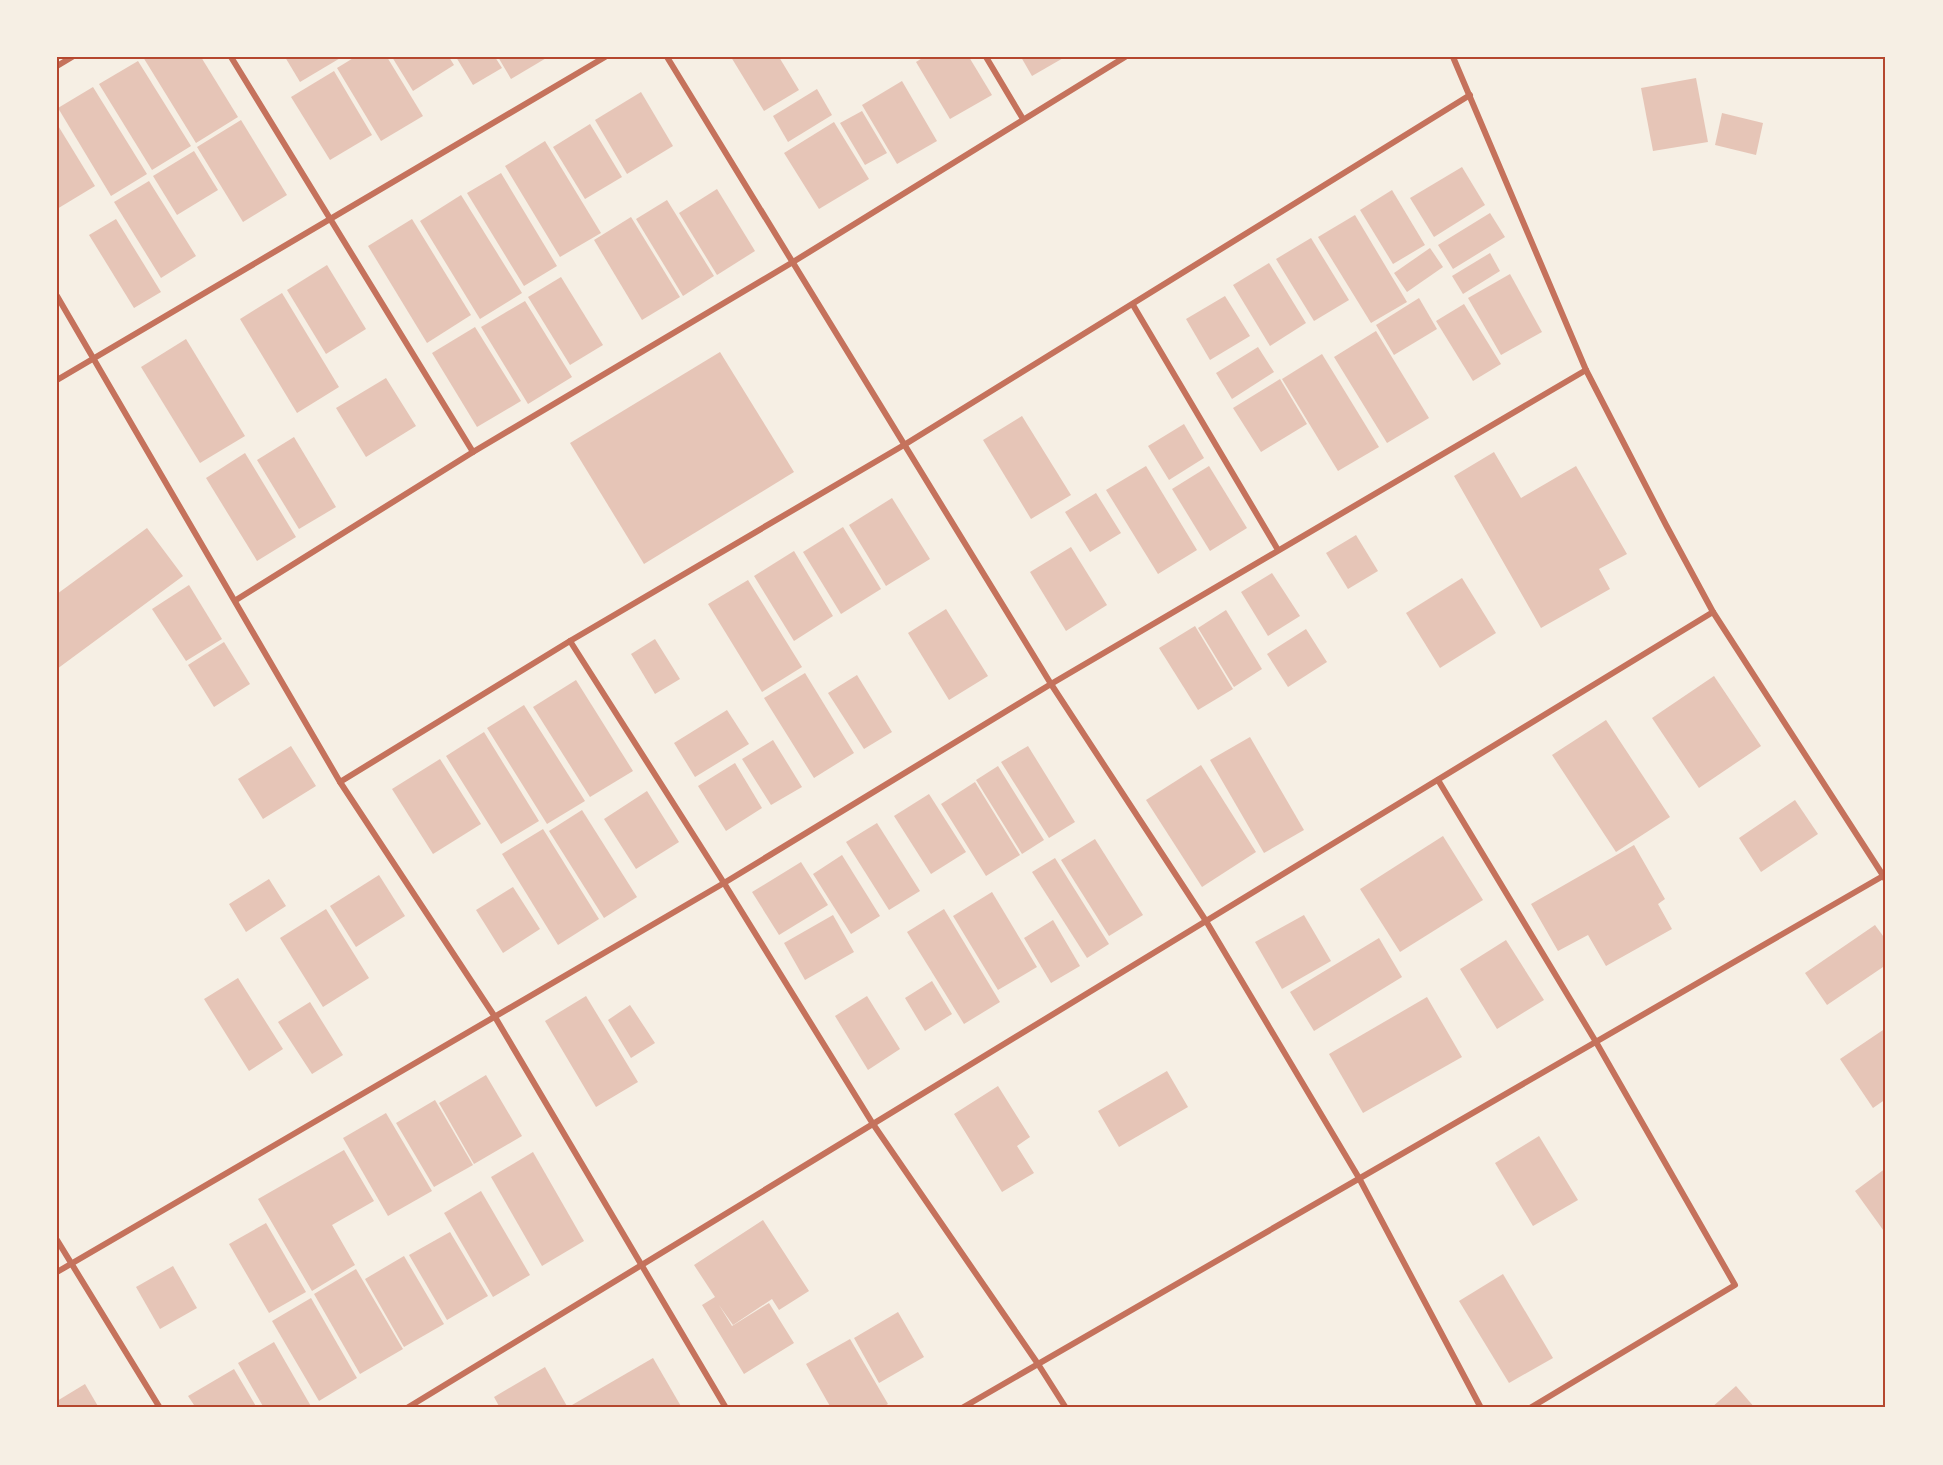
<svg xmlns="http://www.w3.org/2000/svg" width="1943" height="1465" font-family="'Source Sans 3',sans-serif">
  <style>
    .building { fill: #e6c5b7 }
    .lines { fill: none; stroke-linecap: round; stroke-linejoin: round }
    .minor { stroke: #c5725c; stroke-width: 6 }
    .neatline { fill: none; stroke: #b5482f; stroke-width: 2 }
  </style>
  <rect width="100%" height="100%" fill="#f6efe4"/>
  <g class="building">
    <path d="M143 57H201L238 117 196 143Z"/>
    <path d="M285 57H342L300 82Z"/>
    <path d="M355 57H387L423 116 381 141 337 68Z"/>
    <path d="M392 57H449L454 65 413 91Z"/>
    <path d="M456 57H495L502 68 473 85Z"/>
    <path d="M498 57H548L511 79Z"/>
    <path d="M731 57H779L799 90 764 111Z"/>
    <path d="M924 57H969L992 95 950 119 916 62Z"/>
    <path d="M1021 57H1065L1032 76Z"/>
    <path d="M138 61 191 146 152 170 99 84Z"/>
    <path d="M334 71 372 135 330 160 291 97Z"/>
    <path d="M1696 78 1708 142 1653 151 1641 88Z"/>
    <path d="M902 81 937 141 897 164 862 105Z"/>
    <path d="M93 87 147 174 111 196 58 108Z"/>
    <path d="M817 89 832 115 788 142 773 116Z"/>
    <path d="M641 92 673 146 627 174 595 120Z"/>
    <path d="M862 111 887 153 865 165 840 123Z"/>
    <path d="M1722 113 1763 123 1756 155 1715 145Z"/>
    <path d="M241 120 287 195 243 222 197 147Z"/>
    <path d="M834 122 869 179 819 209 784 153Z"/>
    <path d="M57 124 95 186 57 209Z"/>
    <path d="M590 124 622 177 585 199 553 147Z"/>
    <path d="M545 141 601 233 560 257 505 166Z"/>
    <path d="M194 151 218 190 177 215 153 176Z"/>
    <path d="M1462 167 1485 205 1434 237 1410 198Z"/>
    <path d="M501 173 557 266 524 286 467 193Z"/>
    <path d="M149 181 196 256 161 278 114 202Z"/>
    <path d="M717 189 755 251 717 275 679 213Z"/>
    <path d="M1392 190 1425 245 1393 264 1360 210Z"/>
    <path d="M461 195 522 293 480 319 420 221Z"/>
    <path d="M667 200 714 276 683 296 636 219Z"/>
    <path d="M1490 213 1505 237 1453 269 1438 245Z"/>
    <path d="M1355 215 1407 302 1371 323 1318 237Z"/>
    <path d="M631 217 680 297 642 320 594 240Z"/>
    <path d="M116 219 161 292 134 308 89 235Z"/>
    <path d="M412 219 471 315 427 343 368 246Z"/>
    <path d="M1311 238 1349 300 1314 321 1276 259Z"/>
    <path d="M1430 248 1443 267 1407 292 1394 273Z"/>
    <path d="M1490 253 1500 271 1463 294 1452 276Z"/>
    <path d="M1269 263 1306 323 1270 346 1233 285Z"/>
    <path d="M327 265 366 329 326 354 287 290Z"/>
    <path d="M1510 274 1542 332 1501 355 1468 298Z"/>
    <path d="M561 277 603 345 570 365 528 297Z"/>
    <path d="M282 293 339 387 297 413 240 319Z"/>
    <path d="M1225 296 1250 336 1210 360 1186 319Z"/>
    <path d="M1419 298 1437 329 1394 355 1376 325Z"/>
    <path d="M525 301 572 377 528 404 481 327Z"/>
    <path d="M1464 304 1501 364 1473 381 1436 321Z"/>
    <path d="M475 327 521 401 477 427 432 353Z"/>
    <path d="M1376 331 1429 418 1387 443 1334 357Z"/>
    <path d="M186 339 245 436 200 463 141 367Z"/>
    <path d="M1258 347 1274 372 1232 399 1216 373Z"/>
    <path d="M720 352 794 472 644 564 570 443Z"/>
    <path d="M1322 354 1379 447 1338 471 1282 379Z"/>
    <path d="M386 378 416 426 366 457 336 408Z"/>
    <path d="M1280 379 1307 424 1261 452 1233 408Z"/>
    <path d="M1022 416 1071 495 1031 519 983 440Z"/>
    <path d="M1184 424 1204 458 1169 480 1148 446Z"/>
    <path d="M294 437 336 507 299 529 257 460Z"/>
    <path d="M1494 452 1521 498 1576 466 1627 554 1599 569 1610 589 1541 628 1454 476Z"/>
    <path d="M245 453 296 537 257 561 206 478Z"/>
    <path d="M1146 466 1197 550 1158 574 1106 490Z"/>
    <path d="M1209 466 1247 528 1210 551 1172 489Z"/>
    <path d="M1096 493 1121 533 1090 552 1065 512Z"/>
    <path d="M892 498 930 559 886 586 849 525Z"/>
    <path d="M843 527 881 589 841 614 803 552Z"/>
    <path d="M147 528 183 576 57 669V594Z"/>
    <path d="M1356 535 1378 571 1348 589 1326 553Z"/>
    <path d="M1071 547 1107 605 1066 631 1030 572Z"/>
    <path d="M794 551 833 616 794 641 754 576Z"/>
    <path d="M1272 573 1300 616 1268 636 1241 592Z"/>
    <path d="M1462 578 1496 633 1440 668 1406 613Z"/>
    <path d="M748 580 802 667 762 692 708 604Z"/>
    <path d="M189 585 222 639 186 661 152 609Z"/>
    <path d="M946 609 988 676 949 700 908 633Z"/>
    <path d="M1226 610 1262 669 1234 687 1198 628Z"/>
    <path d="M1195 626 1233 689 1198 710 1159 648Z"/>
    <path d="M1306 629 1327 662 1288 687 1267 654Z"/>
    <path d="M655 639 680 679 655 694 631 654Z"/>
    <path d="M224 642 250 684 214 707 188 665Z"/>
    <path d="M805 673 854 753 814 778 764 698Z"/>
    <path d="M857 675 892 732 864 749 828 693Z"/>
    <path d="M1714 676 1761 746 1699 788 1652 718Z"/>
    <path d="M576 680 633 771 590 797 533 707Z"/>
    <path d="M524 705 585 801 547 824 487 728Z"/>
    <path d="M727 710 749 744 695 777 674 743Z"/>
    <path d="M1606 720 1670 817 1616 852 1552 755Z"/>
    <path d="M484 732 539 821 501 844 446 756Z"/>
    <path d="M1250 737 1304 830 1264 853 1210 760Z"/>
    <path d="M773 740 802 787 771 805 742 759Z"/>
    <path d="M291 746 316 786 263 819 238 779Z"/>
    <path d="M1028 746 1075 822 1049 838 1001 762Z"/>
    <path d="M440 759 481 824 433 854 392 789Z"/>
    <path d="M735 763 762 808 726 831 698 786Z"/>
    <path d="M1201 765 1256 852 1202 887 1146 800Z"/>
    <path d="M998 766 1044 840 1022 854 976 780Z"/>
    <path d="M975 782 1020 855 986 876 941 804Z"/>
    <path d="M647 791 679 842 636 869 604 819Z"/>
    <path d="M929 794 966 852 931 874 894 816Z"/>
    <path d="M1795 800 1818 834 1761 872 1739 838Z"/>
    <path d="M582 810 637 897 604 918 549 831Z"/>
    <path d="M877 823 920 891 889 910 846 842Z"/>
    <path d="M543 829 599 919 558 945 502 854Z"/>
    <path d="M1443 836 1483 900 1400 952 1360 889Z"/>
    <path d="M1095 839 1143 915 1109 936 1061 860Z"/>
    <path d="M1634 845 1665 899 1658 904 1672 929 1606 966 1588 935 1558 951 1531 904Z"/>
    <path d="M842 855 880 916 851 934 813 874Z"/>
    <path d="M1055 858 1109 944 1087 958 1032 872Z"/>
    <path d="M801 862 828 905 779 935 752 892Z"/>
    <path d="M379 875 405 916 356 947 330 906Z"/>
    <path d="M269 879 286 906 246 932 229 904Z"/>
    <path d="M513 887 540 929 503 953 476 910Z"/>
    <path d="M992 892 1037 967 998 990 953 916Z"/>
    <path d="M326 909 369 978 323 1007 280 938Z"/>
    <path d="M944 909 1000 1002 964 1024 907 932Z"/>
    <path d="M833 915 854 952 805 980 784 943Z"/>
    <path d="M1304 915 1331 961 1282 989 1255 942Z"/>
    <path d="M1053 920 1080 966 1051 983 1024 938Z"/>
    <path d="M1875 925 1886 940V965L1827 1005 1805 973Z"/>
    <path d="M1379 938 1402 977 1314 1031 1290 992Z"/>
    <path d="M1506 940 1544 1000 1497 1029 1460 969Z"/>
    <path d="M238 978 283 1049 249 1071 204 999Z"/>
    <path d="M932 981 952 1014 925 1031 905 998Z"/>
    <path d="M586 996 638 1082 596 1107 545 1021Z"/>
    <path d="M867 996 900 1049 868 1070 835 1016Z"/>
    <path d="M1427 997 1462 1057 1363 1113 1329 1054Z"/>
    <path d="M310 1002 343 1055 312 1074 278 1022Z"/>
    <path d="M630 1005 655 1043 631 1058 608 1020Z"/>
    <path d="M1886 1028V1099L1873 1108 1840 1059Z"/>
    <path d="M1167 1071 1188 1107 1119 1147 1098 1111Z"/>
    <path d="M486 1075 522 1136 474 1164 439 1103Z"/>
    <path d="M998 1086 1030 1137 1017 1146 1034 1173 1002 1192 954 1114Z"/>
    <path d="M435 1100 473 1165 434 1187 396 1123Z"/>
    <path d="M386 1113 432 1191 388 1216 343 1138Z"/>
    <path d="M1539 1136 1578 1200 1533 1226 1495 1163Z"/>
    <path d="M344 1150 374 1201 332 1225 355 1265 312 1291 258 1199Z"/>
    <path d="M533 1152 584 1241 542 1266 491 1177Z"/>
    <path d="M1886 1168V1234L1855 1191Z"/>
    <path d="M481 1191 530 1275 493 1297 444 1213Z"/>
    <path d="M763 1220 809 1291 779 1310 772 1299 733 1325 719 1305 732 1326 769 1303 794 1343 744 1374 702 1305 715 1297 694 1265Z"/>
    <path d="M266 1223 306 1292 269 1313 229 1244Z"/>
    <path d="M450 1232 488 1296 447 1320 409 1255Z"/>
    <path d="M404 1256 444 1324 404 1347 365 1279Z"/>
    <path d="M173 1266 197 1308 160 1329 136 1287Z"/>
    <path d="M356 1269 403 1349 360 1374 314 1294Z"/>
    <path d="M1503 1274 1553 1358 1509 1383 1459 1301Z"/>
    <path d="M311 1298 357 1378 319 1401 272 1321Z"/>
    <path d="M898 1312 924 1357 879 1383 854 1338Z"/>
    <path d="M850 1339 888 1404 881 1408H831L806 1364Z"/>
    <path d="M274 1342 312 1408H264L238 1363Z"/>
    <path d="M653 1358 682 1408H574L572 1405Z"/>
    <path d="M545 1367 568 1408H500L494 1397Z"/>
    <path d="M234 1369 257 1408H196L188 1396Z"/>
    <path d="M85 1384 99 1408H57V1401Z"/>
    <path d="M1736 1386 1755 1408H1711Z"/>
  </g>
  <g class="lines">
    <g class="minor">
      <path d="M231 57 473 452"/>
      <path d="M667 57 1051 684 1206 921 1359 1178 1481 1408"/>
      <path d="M986 57 1023 119"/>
      <path d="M1453 57 1586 370 1666 525 1713 612 1886 880"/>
      <path d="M57 66 72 57"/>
      <path d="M57 296 340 782 495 1017 726 1408"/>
      <path d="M1133 305 1278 550"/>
      <path d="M57 380 605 57"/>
      <path d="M236 600 473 452 793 262 1125 57"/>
      <path d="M570 641 724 883 873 1124 1038 1364 1066 1408"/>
      <path d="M1438 780 1596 1042 1735 1285 1530 1408"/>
      <path d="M340 782 570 641 904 445 1470 95"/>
      <path d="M57 1240 160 1408"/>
      <path d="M57 1272 724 883 1051 684 1586 370"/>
      <path d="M407 1408 1713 612"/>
      <path d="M962 1408 1883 876"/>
    </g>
  </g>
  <rect width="1943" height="1465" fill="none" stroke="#f6efe4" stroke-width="117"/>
  <rect x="58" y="58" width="1826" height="1348" class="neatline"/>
</svg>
